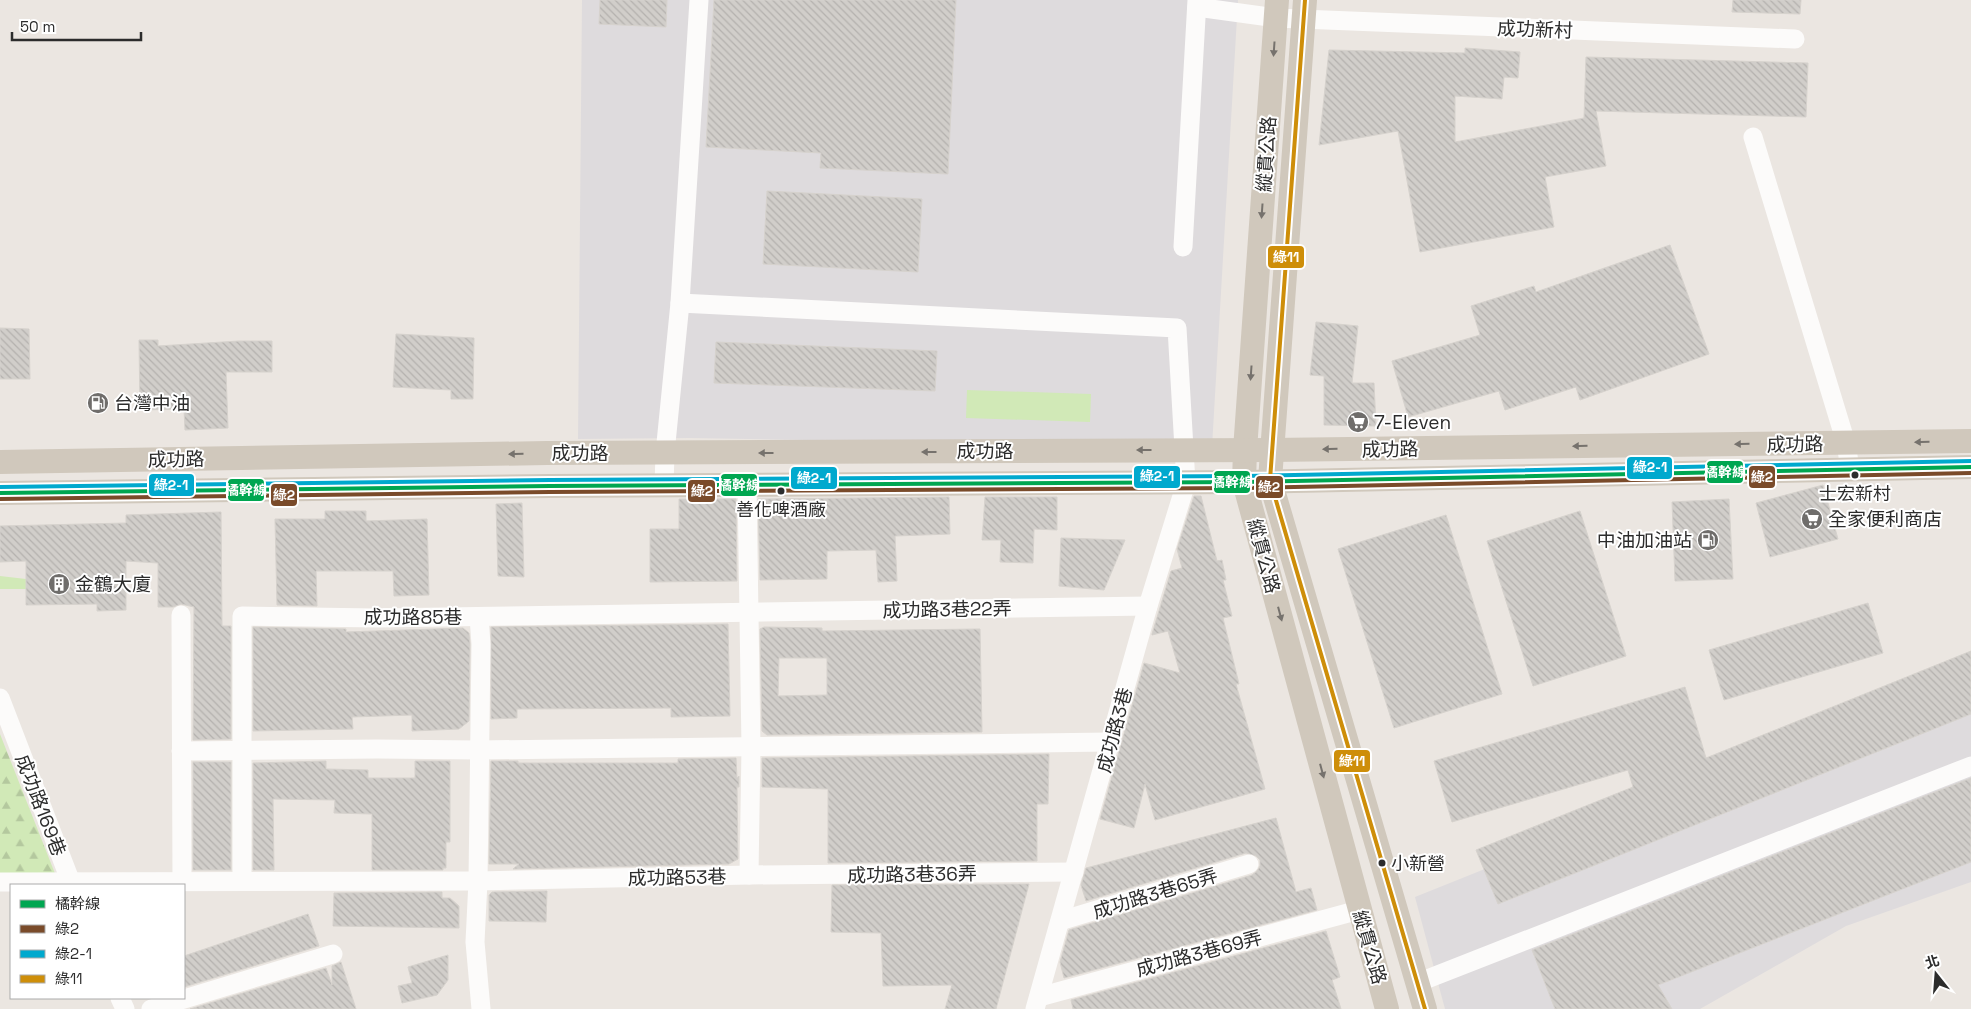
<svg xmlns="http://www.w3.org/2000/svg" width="1971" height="1009" font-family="'Space Grotesk','Noto Sans TC',sans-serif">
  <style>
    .industrial { fill: #dedbdd }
    .grass { fill: #d1e9b7 }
    .forest { fill: url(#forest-firs) }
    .building { fill: url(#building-back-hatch); stroke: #d6d2cd; fill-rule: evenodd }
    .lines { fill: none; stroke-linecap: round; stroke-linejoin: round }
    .minor { stroke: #fcfbfa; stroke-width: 19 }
    .major { stroke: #d0c8bc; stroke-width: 24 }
    .bus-1-casing { stroke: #fff; stroke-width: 8 }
    .bus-2-casing { stroke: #fff; stroke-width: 8 }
    .bus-3-casing { stroke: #fff; stroke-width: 8 }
    .bus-4-casing { stroke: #fff; stroke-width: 8 }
    .bus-1 { stroke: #00a651; stroke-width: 4 }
    .bus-2 { stroke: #7a4b2a; stroke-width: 4 }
    .bus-3 { stroke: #00a9ce; stroke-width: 4 }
    .bus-4 { stroke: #ce8e09; stroke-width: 4 }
    .oneway { fill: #76726d }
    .bus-dot { fill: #2c2c2c; stroke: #fff; stroke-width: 2 }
    .labels { text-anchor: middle; stroke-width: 4; stroke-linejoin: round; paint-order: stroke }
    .bus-label { font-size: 18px; fill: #2c2c2c; stroke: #fff }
    .street-label { font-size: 19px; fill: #2c2c2c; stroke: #fff }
    .poi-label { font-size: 19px; fill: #2c2c2c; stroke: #fff; text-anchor: start }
    .line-badge { stroke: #fff; stroke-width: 2 }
    .badge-label { font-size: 14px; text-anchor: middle; font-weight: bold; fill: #fff }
  </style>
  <defs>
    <pattern id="forest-firs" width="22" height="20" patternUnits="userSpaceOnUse" patternTransform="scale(1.25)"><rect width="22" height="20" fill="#d1e9b7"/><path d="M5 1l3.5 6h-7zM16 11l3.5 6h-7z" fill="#b4c89e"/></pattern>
    <pattern id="building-back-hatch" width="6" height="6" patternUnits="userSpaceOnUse" patternTransform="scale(1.25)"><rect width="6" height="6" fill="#d1ceca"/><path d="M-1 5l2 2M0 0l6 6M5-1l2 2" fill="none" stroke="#b4b1ae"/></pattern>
  </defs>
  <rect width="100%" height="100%" fill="#ebe6e1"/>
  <g class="industrial">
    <path d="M582 0H1238L1212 447 689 438 578 439Z"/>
    <path d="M1971 674V882L1846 926 1700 1009H1445L1415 897Z"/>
  </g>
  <g class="grass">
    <path d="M967 390 1091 394 1090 422 966 418Z"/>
    <path d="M0 576 26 579V589H0Z"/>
  </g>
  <path class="forest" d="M0 734 56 876 0 877Z"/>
  <g class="building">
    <path d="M600 0H667L666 27 599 24Z"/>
    <path d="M714 0H956L948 174 820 168 821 153 706 147Z"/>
    <path d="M1733 0H1801L1800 14 1732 12Z"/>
    <path d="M1465 48 1520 52 1518 78 1504 77 1502 99 1455 96V142L1584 118 1586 57 1808 63 1806 117 1596 111 1606 166 1545 177 1554 227 1420 252 1398 131 1319 145 1329 50 1465 53Z"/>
    <path d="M767 191 922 199 918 272 763 264Z"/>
    <path d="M1670 245 1709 354 1580 400 1576 387 1505 410 1499 391 1408 417 1392 361 1480 335 1471 306 1534 286 1536 292Z"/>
    <path d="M1316 322 1358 326 1352 383H1374L1376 426 1324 425V376L1310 375Z"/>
    <path d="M0 328 29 329 30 379H0Z"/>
    <path d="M396 334 474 338 473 399H451V390L393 387Z"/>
    <path d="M139 340H158V346L239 341H272V372H226L228 428 185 430 184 409 140 410Z"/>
    <path d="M716 342 937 351 935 391 714 383Z"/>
    <path d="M1823 485 1838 539 1770 557 1756 503Z"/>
    <path d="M1194 496H1201L1217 561 1222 560 1226 580H1223L1232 616 1223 618 1239 684H1236L1265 789 1155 820 1145 784 1134 828 1100 819 1144 663 1180 673 1168 631 1152 635V634L1171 571 1182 568 1177 549Z"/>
    <path d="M949 497 950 534 895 536 897 581 878 582 876 550 827 551V579L760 580 758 499Z"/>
    <path d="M985 497H1057V530L1034 529 1033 563 1000 562 1001 540H982Z"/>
    <path d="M679 499H736L737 581 650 582V529H679Z"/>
    <path d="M1729 499 1733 579 1675 581 1672 502Z"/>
    <path d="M522 503 524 577 498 576 496 504Z"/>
    <path d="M325 511H366V521L427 519 429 595 394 596 393 571H316L317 606 277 605 275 519H325Z"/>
    <path d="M1580 511 1626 656 1533 686 1487 541Z"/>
    <path d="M221 512 222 626H231V739L193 740 194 607 181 604 173 607H158V563L126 561V610L97 611V604L26 605V561L0 562V526L126 523V515Z"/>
    <path d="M1446 515 1502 694 1394 728 1338 549Z"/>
    <path d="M1061 538 1125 540 1104 590 1059 586Z"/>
    <path d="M1868 603 1883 653 1724 700 1709 650Z"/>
    <path d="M728 624 730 716 671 717V708L517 709V718L491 719V627Z"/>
    <path d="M253 627 346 629V632L463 628 469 633 470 644 469 721 459 729 412 731V715L352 717 353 729 253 731Z"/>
    <path d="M764 627 822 628V631L980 629 982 732 767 735 762 731 760 629ZM779 658H827V695L778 696Z"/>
    <path d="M1971 651V714L1498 904 1476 850 1633 787 1628 770 1452 822 1434 761 1685 687 1706 758Z"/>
    <path d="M1049 754 1048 804H1037V861L828 863V789L762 787V758Z"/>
    <path d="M736 758 737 778 739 776V787H737L738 859 729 864 513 869 519 864H489L491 761H518V763H678V759Z"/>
    <path d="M326 761V769L368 770V778H415V761H450V842H446V868H443V870H372V814L334 813 335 800 273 799 274 870H253V763Z"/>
    <rect x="193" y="762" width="38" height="108"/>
    <path d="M1971 778V862L1658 985 1672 1009H1555L1532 950Z"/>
    <path d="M1276 818 1296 892 1311 888 1317 910 1064 978 1060 962 1069 930 1252 875 1257 871 1260 866V860L1256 856 1246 853 1086 901 1081 885 1086 868Z"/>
    <path d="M1029 884 996 1009H945L952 985 883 986 881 933 831 932 832 885Z"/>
    <path d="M547 891 546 922 489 921V895L492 892Z"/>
    <path d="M442 892V898H450L459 906V928L333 926 334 893Z"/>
    <path d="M308 914 319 946 184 987V956Z"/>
    <path d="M1326 931 1340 977 1332 980 1341 1009H1073L1071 1000Z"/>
    <path d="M448 955V980L437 995 402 1003 398 986 412 983 408 967Z"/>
    <path d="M341 962 356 1009H190L326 968 332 985V966Z"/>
  </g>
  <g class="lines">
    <g class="minor">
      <path d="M1197 7 1276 18 1795 39"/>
      <path d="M1753 137 1846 443 1850 469"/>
      <path d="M1183 247 1197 0"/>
      <path d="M680 303 1177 328 1186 483 1148 606 1035 1009"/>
      <path d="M747 485 751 747 749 875"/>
      <path d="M664 486 665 453 680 303 699 0"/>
      <path d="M181 615 182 881"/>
      <path d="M479 617 481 644 478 881 475 942 481 1009"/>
      <path d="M0 698 72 885"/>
      <path d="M181 751 377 749 479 750 1110 742"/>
      <path d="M242 881V616L378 618 1148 606"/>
      <path d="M0 882 478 881 749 875 1074 872"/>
      <path d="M1060 921 1249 864"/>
      <path d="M1417 983 1971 766"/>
      <path d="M1039 997 1359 910"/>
      <path d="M120 998 125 1009"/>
      <path d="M151 1009 333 954"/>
    </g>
    <g class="major">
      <path d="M1277 0 1245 450 1244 482 1387 1009"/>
      <path d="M1305 0 1270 480 1425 1009"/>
      <path d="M0 462 547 453 1271 450 1971 441"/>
      <path d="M0 493 550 486 1244 482 1971 467"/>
    </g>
    <g class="bus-1-casing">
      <path id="bus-1" d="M0 493 550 486 1244 482 1971 467"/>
    </g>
    <g class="bus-2-casing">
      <path id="bus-2" d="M0 499 550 492 1244 488 1971 473"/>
    </g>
    <g class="bus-3-casing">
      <path id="bus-3" d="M0 487 550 480 1244 476 1971 461"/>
    </g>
    <g class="bus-4-casing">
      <path id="bus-4" d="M1305 0 1270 480 1425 1009"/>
    </g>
    <use href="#bus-1" class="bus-1"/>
    <use href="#bus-2" class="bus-2"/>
    <use href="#bus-3" class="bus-3"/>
    <use href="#bus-4" class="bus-4"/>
  </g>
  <defs><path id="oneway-solid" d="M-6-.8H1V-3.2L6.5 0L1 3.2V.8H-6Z" transform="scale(1.25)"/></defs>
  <g class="oneway">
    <use href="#oneway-solid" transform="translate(1274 49) rotate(94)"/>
    <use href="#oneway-solid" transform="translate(1262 211) rotate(94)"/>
    <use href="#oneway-solid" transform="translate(1251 373) rotate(94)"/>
    <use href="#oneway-solid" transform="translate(1922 442) rotate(179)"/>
    <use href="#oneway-solid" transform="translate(1742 444) rotate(179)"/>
    <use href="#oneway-solid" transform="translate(1580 446) rotate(179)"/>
    <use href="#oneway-solid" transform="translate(1330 449) rotate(179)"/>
    <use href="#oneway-solid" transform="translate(1144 450) rotate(180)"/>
    <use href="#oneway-solid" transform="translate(929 452) rotate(180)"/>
    <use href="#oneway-solid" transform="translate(766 453) rotate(180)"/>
    <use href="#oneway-solid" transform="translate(516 454) rotate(179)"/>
    <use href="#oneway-solid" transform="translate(1280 614) rotate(75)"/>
    <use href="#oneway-solid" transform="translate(1322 771) rotate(75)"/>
  </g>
  <defs>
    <g id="fuel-disc" transform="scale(1.125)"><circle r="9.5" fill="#6f6d6b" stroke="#fff"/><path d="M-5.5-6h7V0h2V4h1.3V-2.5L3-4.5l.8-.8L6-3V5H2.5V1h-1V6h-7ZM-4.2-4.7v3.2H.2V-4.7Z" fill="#fff"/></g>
    <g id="supermarket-disc" transform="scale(1.125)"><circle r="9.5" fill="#6f6d6b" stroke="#fff"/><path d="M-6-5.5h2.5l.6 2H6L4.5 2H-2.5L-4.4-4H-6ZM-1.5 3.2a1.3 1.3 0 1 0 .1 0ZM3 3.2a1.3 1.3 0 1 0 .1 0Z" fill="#fff"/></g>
    <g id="building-disc" transform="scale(1.125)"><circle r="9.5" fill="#6f6d6b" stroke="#fff"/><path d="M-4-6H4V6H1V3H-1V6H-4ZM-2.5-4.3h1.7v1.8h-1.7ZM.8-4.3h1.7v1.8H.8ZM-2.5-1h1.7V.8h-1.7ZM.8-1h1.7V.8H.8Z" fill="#fff"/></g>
  </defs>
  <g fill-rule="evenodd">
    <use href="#fuel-disc" x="98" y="403"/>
    <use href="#supermarket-disc" x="1358" y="422"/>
    <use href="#supermarket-disc" x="1812" y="519"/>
    <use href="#fuel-disc" x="1708" y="540"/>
    <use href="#building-disc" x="59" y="584"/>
  </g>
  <g class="bus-dot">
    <circle cx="1855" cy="475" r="4.5"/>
    <circle cx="781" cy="491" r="4.5"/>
    <circle cx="1382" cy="863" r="4.5"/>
  </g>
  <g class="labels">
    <g class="bus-label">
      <text x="1855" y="500">士宏新村</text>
      <text x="781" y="516">善化啤酒廠</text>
      <text x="1391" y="870" text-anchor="start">小新營</text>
    </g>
    <g class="street-label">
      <text transform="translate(1535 29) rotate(2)" y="7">成功新村</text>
      <text transform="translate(1266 154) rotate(-86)" y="7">縱貫公路</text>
      <text transform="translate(1795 444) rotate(-1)" y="7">成功路</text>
      <text transform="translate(1390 449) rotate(-1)" y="7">成功路</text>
      <text x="985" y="458">成功路</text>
      <text x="580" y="460">成功路</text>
      <text transform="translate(176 459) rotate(-1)" y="7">成功路</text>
      <text transform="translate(1264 556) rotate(75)" y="7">縱貫公路</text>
      <text transform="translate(947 609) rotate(-1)" y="7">成功路3巷22弄</text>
      <text x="413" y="624">成功路85巷</text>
      <text transform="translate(1114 730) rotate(-75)" y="7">成功路3巷</text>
      <text transform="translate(41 805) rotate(69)" y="7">成功路169巷</text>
      <text transform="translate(912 874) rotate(-1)" y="7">成功路3巷36弄</text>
      <text transform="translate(677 877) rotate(-1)" y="7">成功路53巷</text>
      <text transform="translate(1155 893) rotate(-17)" y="7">成功路3巷65弄</text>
      <text transform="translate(1370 947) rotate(74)" y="7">縱貫公路</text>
      <text transform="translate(1199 953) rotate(-15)" y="7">成功路3巷69弄</text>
    </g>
    <g class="poi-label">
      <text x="114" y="410">台灣中油</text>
      <text x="1374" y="429">7-Eleven</text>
      <text x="1828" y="526">全家便利商店</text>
      <text x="1692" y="547" text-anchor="end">中油加油站</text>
      <text x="75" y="591">金鶴大廈</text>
    </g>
  </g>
  <g class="line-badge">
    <rect x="1267" y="245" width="38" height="24" rx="5" fill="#ce8e09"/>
    <rect x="1626" y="456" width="47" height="24" rx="5" fill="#00a9ce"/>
    <rect x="1706" y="460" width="38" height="24" rx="5" fill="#00a651"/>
    <rect x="1133" y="465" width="48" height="24" rx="5" fill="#00a9ce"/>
    <rect x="1748" y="465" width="28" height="24" rx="5" fill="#7a4b2a"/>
    <rect x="790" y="466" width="48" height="24" rx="5" fill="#00a9ce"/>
    <rect x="1213" y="470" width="38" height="24" rx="5" fill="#00a651"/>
    <rect x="148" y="473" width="47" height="24" rx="5" fill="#00a9ce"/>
    <rect x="720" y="473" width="38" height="24" rx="5" fill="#00a651"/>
    <rect x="1255" y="475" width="29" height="24" rx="5" fill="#7a4b2a"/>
    <rect x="227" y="478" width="38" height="24" rx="5" fill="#00a651"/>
    <rect x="687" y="479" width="29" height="24" rx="5" fill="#7a4b2a"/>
    <rect x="270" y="483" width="28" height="24" rx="5" fill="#7a4b2a"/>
    <rect x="1333" y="749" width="38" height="24" rx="5" fill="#ce8e09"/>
  </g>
  <g class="badge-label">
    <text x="1286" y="262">綠11</text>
    <text x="1650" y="472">綠2-1</text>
    <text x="1725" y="477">橘幹線</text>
    <text x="1157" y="481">綠2-1</text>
    <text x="1762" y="482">綠2</text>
    <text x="814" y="483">綠2-1</text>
    <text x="1232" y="487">橘幹線</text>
    <text x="171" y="490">綠2-1</text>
    <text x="739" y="490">橘幹線</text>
    <text x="1269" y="492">綠2</text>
    <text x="246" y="495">橘幹線</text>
    <text x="702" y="496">綠2</text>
    <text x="284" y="500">綠2</text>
    <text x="1352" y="766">綠11</text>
  </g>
  <rect x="10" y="884" width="175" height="115" fill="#ffffff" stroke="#ababab"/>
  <rect x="20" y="900" width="25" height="8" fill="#00a651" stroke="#ababab"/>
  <text x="55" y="909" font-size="15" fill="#2c2c2c">橘幹線</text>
  <rect x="20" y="925" width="25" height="8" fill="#7a4b2a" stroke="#ababab"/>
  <text x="55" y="934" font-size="15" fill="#2c2c2c">綠2</text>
  <rect x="20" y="950" width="25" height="8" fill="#00a9ce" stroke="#ababab"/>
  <text x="55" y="959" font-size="15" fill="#2c2c2c">綠2-1</text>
  <rect x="20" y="975" width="25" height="8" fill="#ce8e09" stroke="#ababab"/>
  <text x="55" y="984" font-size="15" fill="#2c2c2c">綠11</text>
  <g transform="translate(1936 974) rotate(343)" stroke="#ffffff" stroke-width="4" paint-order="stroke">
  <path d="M0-4L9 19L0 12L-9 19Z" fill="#2c2c2c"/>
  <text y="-8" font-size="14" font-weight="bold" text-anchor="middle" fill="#2c2c2c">北</text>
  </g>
  <path d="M12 32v8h129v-8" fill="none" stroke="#2c2c2c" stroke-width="2.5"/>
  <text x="20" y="32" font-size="15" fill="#2c2c2c" stroke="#ffffff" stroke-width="4" paint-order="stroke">50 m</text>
</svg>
